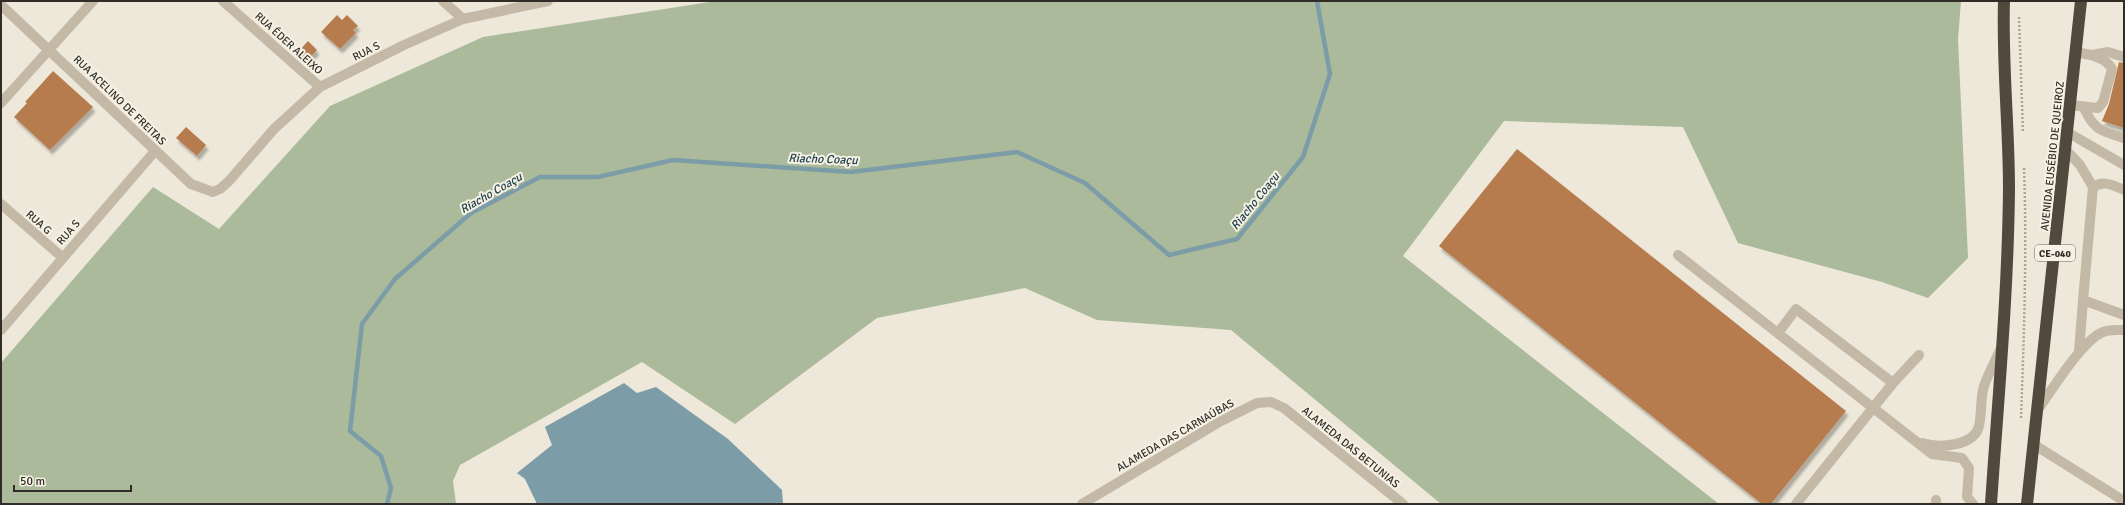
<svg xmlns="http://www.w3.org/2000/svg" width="2125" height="505" font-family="Signika,sans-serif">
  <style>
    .green { fill: #aaba9b }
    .water { fill: #7c9da7 }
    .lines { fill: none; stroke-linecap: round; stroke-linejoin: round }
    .stream { stroke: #7c9da7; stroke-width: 4.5 }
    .building { fill: #b77b4e; filter: url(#shadow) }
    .path { stroke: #afa491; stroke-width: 2.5; stroke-dasharray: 2 2; stroke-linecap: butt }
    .minor { stroke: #c4b9a7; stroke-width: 10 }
    .highway { stroke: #51483e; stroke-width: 12 }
    .labels { text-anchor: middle; stroke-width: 4; stroke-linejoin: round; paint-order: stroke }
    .shield { fill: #f6f1e5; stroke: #6c675f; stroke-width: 1 }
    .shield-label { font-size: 10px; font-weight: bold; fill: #312c26 }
    .street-label { font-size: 11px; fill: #312c26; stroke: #f6f1e5 }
    .water-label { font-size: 12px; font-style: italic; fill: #21424d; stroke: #f6f1e5 }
  </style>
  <defs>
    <filter id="shadow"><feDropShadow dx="2.5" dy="4.5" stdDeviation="1" flood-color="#0004"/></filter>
  </defs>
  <rect width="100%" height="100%" fill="#ede8d9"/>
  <path class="green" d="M716 1H1961L1958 39 1968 258 1928 298 1882 282 1738 243 1683 127 1504 121 1403 256 1719 504H1441L1231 330 1097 320 1025 288 877 318 735 424 642 362 460 465 453 481 456 504H1V363L153 187 219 229 330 106 483 37Z"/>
  <path class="water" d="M624 383 637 393 656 387 728 439 782 490 783 504H537L525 479 517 473 552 445 545 427Z"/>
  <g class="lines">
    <path class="stream" d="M387 504 391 488 381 456 350 431 362 324 395 279 471 213 540 177H598L673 160 851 172 1017 152 1085 183 1169 255 1237 239 1303 157 1330 74 1317 1"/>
  </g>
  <g class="building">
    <path d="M337 15 342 20 347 15 358 26 353 30 356 33 340 49 321 32Z"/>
    <path d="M308 41 317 50 307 61 298 52Z"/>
    <path d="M2119 62 2124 63V128L2102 121 2109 104Z"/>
    <path d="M53 71 93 107 50 150 14 117 27 103 25 102Z"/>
    <path d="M186 127 206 145 197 156 176 138Z"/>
    <path d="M1517 149 1846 411 1771 504H1762L1439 246Z"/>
  </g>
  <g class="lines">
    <g class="path">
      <path d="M2019 17 2023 132"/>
      <path d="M2021 418C2024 335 2027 251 2024 167"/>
    </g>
    <g class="minor">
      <path d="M223 1 320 87"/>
      <path d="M443 1 463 19"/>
      <path d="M1 5 191 184 213 192 220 189 229 181 274 129 320 87 404 45 463 19 548 1"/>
      <path d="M2092 55 2108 52 2124 57"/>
      <path d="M1 103 93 1"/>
      <path d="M2070 105 2098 108 2103 102 2112 69C2106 57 2088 54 2075 52"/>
      <path d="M2084 108C2094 130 2101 131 2124 138"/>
      <path d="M2067 132 2124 165"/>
      <path d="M2065 149 2080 165 2093 187 2083 300 2124 315"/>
      <path d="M2093 187C2104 180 2113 185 2124 190"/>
      <path d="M1 204 62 257"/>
      <path d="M1678 255 1932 454 1962 458 1969 468 1967 497 1973 504"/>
      <path d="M1 330 155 151"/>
      <path d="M1778 333 1796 309 1893 383"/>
      <path d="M2079 352 2083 300"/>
      <path d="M2036 412C2051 392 2082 340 2103 332 2109 329 2117 330 2124 330"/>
      <path d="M1922 443C1938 448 1974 447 1979 426 1982 414 1980 399 1984 386 1988 374 1995 362 2000 350"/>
      <path d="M2033 444 2124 501"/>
      <path d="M1082 504 1221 421 1257 403 1271 402 1284 408 1403 504"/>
      <path d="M1796 504 1893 383 1919 355"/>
      <path d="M1936 504V500"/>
    </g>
    <g class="highway">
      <path d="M1991 504C1998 399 2008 294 2009 189 2009 126 2002 64 2004 1"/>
      <path d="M2027 504 2081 1"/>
    </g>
  </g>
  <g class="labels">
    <rect class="shield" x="2035" y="245" width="40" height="16" rx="3"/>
    <g class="shield-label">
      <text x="2055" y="257">CE-040</text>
    </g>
    <g class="street-label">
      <text transform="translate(289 43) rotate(42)" y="4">RUA ÉDER ALEIXO</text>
      <text transform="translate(366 51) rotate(-27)" y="4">RUA S</text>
      <text transform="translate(120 100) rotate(44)" y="4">RUA ACELINO DE FREITAS</text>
      <text transform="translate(2052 156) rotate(-84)" y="4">AVENIDA EUSÉBIO DE QUEIROZ</text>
      <text transform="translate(39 222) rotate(41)" y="4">RUA G</text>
      <text transform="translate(68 232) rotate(-49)" y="4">RUA S</text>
      <text transform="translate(1175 435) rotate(-30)" y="4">ALAMEDA DAS CARNAÚBAS</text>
      <text transform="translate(1351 447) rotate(39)" y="4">ALAMEDA DAS BETUNIAS</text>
    </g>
    <g class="water-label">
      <text transform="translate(823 159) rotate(2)" y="4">Riacho Coaçu</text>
      <text transform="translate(491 193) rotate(-30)" y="4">Riacho Coaçu</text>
      <text transform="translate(1255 201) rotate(-51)" y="4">Riacho Coaçu</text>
    </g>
  </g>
  <rect width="2125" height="505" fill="none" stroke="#312c26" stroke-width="4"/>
  <path d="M14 485v6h117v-6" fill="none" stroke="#312c26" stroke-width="2"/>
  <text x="20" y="485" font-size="12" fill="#312c26" stroke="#f6f1e5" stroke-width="3" paint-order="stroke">50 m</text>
</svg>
